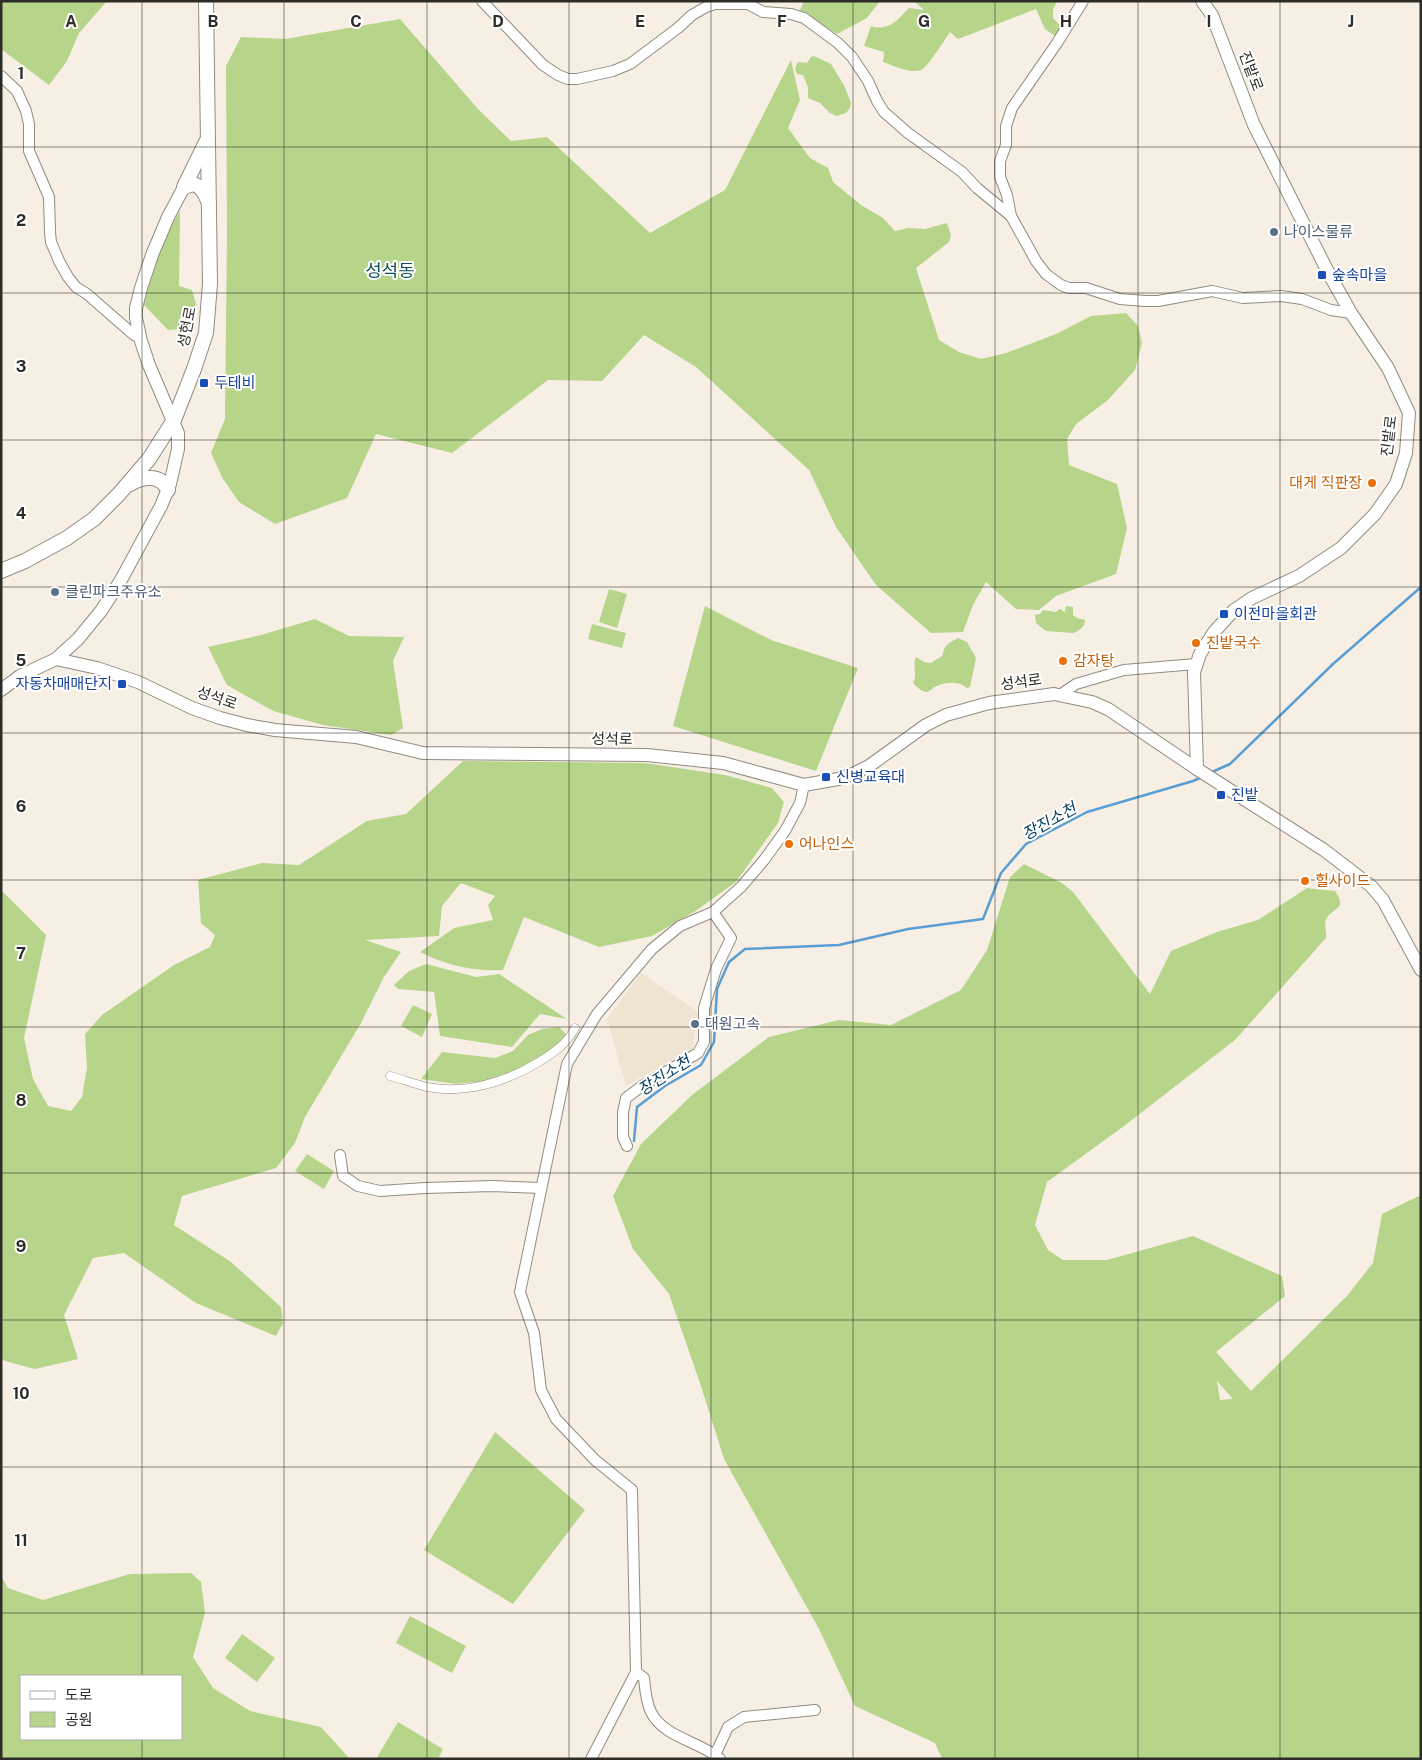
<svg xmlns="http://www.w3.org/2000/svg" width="1422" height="1760" font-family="'Public Sans','Noto Sans KR',sans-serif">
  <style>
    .built { fill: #efe3d2 }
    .green { fill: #b7d58a; fill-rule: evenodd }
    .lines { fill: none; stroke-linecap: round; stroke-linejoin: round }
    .stream { stroke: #589ed5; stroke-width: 2.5 }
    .pedestrian-casing { stroke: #918b80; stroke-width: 9 }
    .minor-casing { stroke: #918b80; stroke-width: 12 }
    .tertiary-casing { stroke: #918b80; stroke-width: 14 }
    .secondary-casing { stroke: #918b80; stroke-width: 16 }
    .pedestrian { stroke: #fff; stroke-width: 8 }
    .minor { stroke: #fff; stroke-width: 10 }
    .tertiary { stroke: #fff; stroke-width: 12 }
    .secondary { stroke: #fff; stroke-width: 14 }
    .grid { fill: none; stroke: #2e2c27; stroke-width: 1; stroke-opacity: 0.55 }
    .service-dot { fill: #5c6f8a; stroke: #fff; stroke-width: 2 }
    .transit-dot { fill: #1a4fb4; stroke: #fff; stroke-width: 2 }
    .food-dot { fill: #e8710a; stroke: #fff; stroke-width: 2 }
    .labels { text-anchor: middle; stroke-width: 4; stroke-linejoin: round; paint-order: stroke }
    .street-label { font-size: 15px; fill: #2e2c27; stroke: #fff }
    .service-label { font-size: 15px; fill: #4e5e75; stroke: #fff; text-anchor: start }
    .transit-label { font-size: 15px; fill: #164399; stroke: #fff; text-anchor: start }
    .food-label { font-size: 15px; fill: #c56008; stroke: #fff; text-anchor: start }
    .water-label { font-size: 16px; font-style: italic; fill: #063e62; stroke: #fff }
    .quarter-label { font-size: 18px; fill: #144f58; stroke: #fff }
    .grid-label { font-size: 16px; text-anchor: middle; font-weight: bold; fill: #2e2c27; stroke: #fff; stroke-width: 4; stroke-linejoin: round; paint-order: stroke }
  </style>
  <rect width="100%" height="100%" fill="#f7efe4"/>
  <path class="built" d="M641 973 698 1012 693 1048 626 1086 607 1019Z"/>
  <g class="green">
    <path d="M1 1H107L79 33 67 61 49 85 1 49Z"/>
    <path d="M804 1H880L867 18 837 34 800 10Z"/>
    <path d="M914 1H1057L1053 10V18L1063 28 1056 39 1055 36 1045 29 1036 9 958 39 950 32C945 39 928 67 921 70 910 74 894 66 883 62L884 52 864 46 871 26C889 32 898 19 909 8L924 10Z"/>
    <path d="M400 19 478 109 511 141 547 137 650 233 725 190 791 60 800 100 788 128 810 158 828 168 833 182 861 205 883 218 895 231 908 228 925 229 947 223 951 235 949 242 916 268 939 340 959 352 981 359 1006 353 1056 334 1091 316 1126 313 1138 326 1142 343 1135 370 1108 400 1076 424 1067 439 1069 465 1117 484 1127 528 1116 574 1056 596 1039 610 1016 609 986 582 973 605 963 632 931 633 876 585 836 527 809 470 696 367 644 335 602 381 548 380 452 453 376 434 347 498 275 524 239 502 223 479 211 453 225 419 227 233 226 66 241 37 285 39Z"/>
    <path d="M814 56 831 64 844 85 851 103 850 108 846 113 837 116 830 113 820 103 808 98V87L803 75 797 74 795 68 798 62 807 63 811 57Z"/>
    <path d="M180 211 179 286 192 290 196 304 190 328 168 330 144 305C153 270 160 241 180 211Z"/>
    <path d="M609 589 627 594 617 628 599 622Z"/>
    <path d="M705 606 771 640 858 668 816 771 673 726Z"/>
    <path d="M1066 606 1073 607V615L1077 618 1085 620C1085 627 1079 631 1073 633L1046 631 1036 623 1035 615 1040 614 1043 610 1056 612 1060 609 1066 613 1065 610Z"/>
    <path d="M315 619 349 636 404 637 393 661 403 728 391 735 323 725 273 711 227 685 208 647 261 635Z"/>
    <path d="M592 624 626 633 622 648 588 639Z"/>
    <path d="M958 638 967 642 976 658 970 687 967 688C959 681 946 682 937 686 933 687 930 692 926 692 922 692 916 686 913 683 918 675 912 666 916 657L924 662 931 663 942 656 945 647 949 643Z"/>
    <path d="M463 761 645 763 725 775 772 788 784 802 778 823 736 882 694 912 652 936 599 947 524 917 503 970C474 972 445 965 420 952L454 928 493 920 488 905 495 896 461 883 442 906 439 936 365 940 401 952 384 977 361 1023 305 1117 295 1143 276 1168 182 1196 174 1225 231 1262 281 1307 283 1323 276 1336 196 1303 124 1253 93 1258 64 1315 78 1359 35 1369 5 1361 1 1358V890L46 935 24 1038 33 1079 48 1106 71 1111 82 1097 87 1068 85 1034 102 1015 174 965 210 947 215 935 201 923 198 880 262 863 299 865 367 821 406 814Z"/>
    <path d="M1024 864 1062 883 1073 892 1150 994 1171 951 1217 932 1258 920 1307 888 1335 891C1348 910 1333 907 1327 918 1323 924 1327 931 1326 938L1235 1040 1124 1126 1047 1182 1035 1225 1048 1250 1063 1260H1107L1193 1236 1282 1276 1285 1296 1216 1352 1251 1391 1347 1296 1373 1263 1382 1214 1421 1195V1759H942L935 1743 855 1706 819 1629 724 1459 700 1383 669 1294 633 1249 613 1196 641 1144 692 1095 769 1037 839 1020 891 1025 961 990 987 950 1010 877ZM1217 1381 1232 1398V1399L1220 1400Z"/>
    <path d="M426 964 476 977 499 974 567 1019 540 1014 512 1047 440 1036 434 992 398 989 394 985 409 971Z"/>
    <path d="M413 1005 432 1014 422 1037 401 1026Z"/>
    <path d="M559 1027 570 1038 529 1067 487 1081 456 1084 421 1079 442 1052 495 1058 513 1051 528 1035 542 1029Z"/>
    <path d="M307 1154 334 1171 324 1189 295 1171Z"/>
    <path d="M495 1432 585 1510 513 1604 424 1550Z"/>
    <path d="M191 1573 201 1582 205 1613 193 1657 213 1688 250 1711 321 1727 350 1759H1V1576L8 1588 43 1600 130 1574ZM21 1676H181V1739H21Z"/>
    <path d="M410 1616 466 1646 452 1673 396 1643Z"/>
    <path d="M242 1634 275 1658 257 1682 225 1658Z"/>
    <path d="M398 1722 443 1749 438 1759H376Z"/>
  </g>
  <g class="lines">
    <g class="stream">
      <path d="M1212 772 1230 764 1333 664 1421 587"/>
      <path d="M634 1141 637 1107 665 1086 701 1065 714 1042 717 989 729 962 745 949 839 945 908 929 983 919 1001 873 1026 844 1087 812 1193 781 1202 777"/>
    </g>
    <g class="pedestrian-casing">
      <path id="pedestrian" d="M390 1076C402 1079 414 1084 427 1087 465 1094 504 1083 537 1063 552 1054 567 1044 575 1028"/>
    </g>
    <g class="minor-casing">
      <g id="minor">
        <path d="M482 1 543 65 558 75 568 79H577L613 71 630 64 678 28 692 15 706 7 715 4H748L763 12 791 14 804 18 838 43 852 57 868 81 877 101 884 112 908 133 962 172 977 188 1011 216"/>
        <path d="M1083 1 1057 43 1012 108 1006 126V145L1000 161V177L1007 195 1011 216 1036 261 1046 274 1061 285 1069 288H1086L1120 299 1145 301H1158L1212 291 1243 298 1281 296 1302 299 1331 310 1351 313"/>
        <path d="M1 76 17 91 26 111 29 124V151L49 197 50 232 51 242 59 261 68 277 76 287 87 294 134 335 140 337"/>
        <path d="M1060 695 1076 684 1124 670 1196 664"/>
        <path d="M627 1146 623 1137V1112L626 1098 642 1086 698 1053 704 1042V1008L716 969 731 938 713 912"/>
        <path d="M340 1155 343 1176 358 1186 380 1191 425 1188 492 1186 541 1188"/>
        <path d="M636 1672 644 1678C645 1689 646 1702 651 1712 664 1738 700 1741 720 1759"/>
        <path d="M715 1755 728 1727 744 1717 815 1710"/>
        <path d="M591 1759 636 1672 632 1490 595 1460 556 1419 541 1390 534 1333 520 1292 567 1064 597 1014 652 949 680 926 713 912 741 887 764 860 785 831 800 803 804 785"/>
      </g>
    </g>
    <g class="tertiary-casing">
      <g id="tertiary">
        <path d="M56 659 78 639 101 611 121 580 161 506 170 484 178 449V433L149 365 141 341 136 318V308L141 288 152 255 168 217 184 187"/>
        <path d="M1 690 20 676 56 659 97 668 138 682 192 708 220 718 247 725 275 730 356 737 423 753 647 755 723 763 804 785 838 779 853 774 869 766 926 725 946 715 989 703 1054 694 1092 702 1108 709 1197 769 1324 850 1371 886 1383 900 1421 970"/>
        <path d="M1197 769 1194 672 1200 654 1214 632 1233 611 1252 598 1299 576 1341 548 1375 514 1396 484 1406 453 1409 413 1388 368 1351 313 1328 272 1254 125 1212 15 1202 1"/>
      </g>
    </g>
    <g class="secondary-casing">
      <g id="secondary">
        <path d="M206 142 184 187 193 184C202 186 205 194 209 203"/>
        <path d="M130 484C143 476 161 474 168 490"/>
        <path d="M1 571 25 561 67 538 94 519 119 494 149 459 174 420 194 369 206 333 210 284 206 1"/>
      </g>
    </g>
    <use href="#pedestrian" class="pedestrian"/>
    <use href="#minor" class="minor"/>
    <use href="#tertiary" class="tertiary"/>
    <use href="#secondary" class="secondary"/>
  </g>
  <path class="grid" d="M142 1V1676M284 1V1759M427 1V1759M569 1V1759M711 1V1759M853 1V1759M995 1V1759M1138 1V1759M1280 1V1759M1 147H1421M1 293H1421M1 440H1421M1 587H1421M1 733H1421M1 880H1421M1 1027H1421M1 1173H1421M1 1320H1421M1 1467H1421M1 1613H1421M142 1739V1759"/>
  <g class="service-dot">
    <circle cx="1274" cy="232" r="5"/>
    <circle cx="55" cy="592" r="5"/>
    <circle cx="695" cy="1024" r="5"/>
  </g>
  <g class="transit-dot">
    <rect x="1317" y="270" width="10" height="10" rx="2.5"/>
    <rect x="199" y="378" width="10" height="10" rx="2.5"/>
    <rect x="1219" y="609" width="10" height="10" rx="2.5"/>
    <rect x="117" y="679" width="10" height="10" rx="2.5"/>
    <rect x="821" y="772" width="10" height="10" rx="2.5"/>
    <rect x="1216" y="790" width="10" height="10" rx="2.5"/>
  </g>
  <g class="food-dot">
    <circle cx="1372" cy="483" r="5"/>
    <circle cx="1196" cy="643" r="5"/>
    <circle cx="1063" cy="661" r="5"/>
    <circle cx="789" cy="844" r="5"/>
    <circle cx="1305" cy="881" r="5"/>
  </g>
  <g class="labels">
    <g class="street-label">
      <text transform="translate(1251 71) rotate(69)" y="5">진밭로</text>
      <text transform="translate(187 327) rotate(-79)" y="5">성현로</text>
      <text transform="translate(1389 436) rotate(-83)" y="5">진밭로</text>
      <text transform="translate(1021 682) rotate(-8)" y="5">성석로</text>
      <text transform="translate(217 698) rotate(19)" y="5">성석로</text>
      <text transform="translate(612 739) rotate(1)" y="5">성석로</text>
    </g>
    <g class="service-label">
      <text x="1284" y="237">나이스물류</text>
      <text x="65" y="597">클린파크주유소</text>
      <text x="705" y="1029">대원고속</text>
    </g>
    <g class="transit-label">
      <text x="1332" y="280">숲속마을</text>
      <text x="214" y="388">두테비</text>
      <text x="1234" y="619">이전마을회관</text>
      <text x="112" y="689" text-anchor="end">자동차매매단지</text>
      <text x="836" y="782">신병교육대</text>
      <text x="1231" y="800">진밭</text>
    </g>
    <g class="food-label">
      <text x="1362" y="488" text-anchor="end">대게 직판장</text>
      <text x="1206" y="648">진밭국수</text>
      <text x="1073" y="666">감자탕</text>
      <text x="799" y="849">어나인스</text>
      <text x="1315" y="886">힐사이드</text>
    </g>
    <g class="water-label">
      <text transform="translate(1049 821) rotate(-29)" y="6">장진소천</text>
      <text transform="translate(664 1075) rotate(-33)" y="6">장진소천</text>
    </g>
    <g class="quarter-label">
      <text x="390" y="277">성석동</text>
    </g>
  </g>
  <g class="grid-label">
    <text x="71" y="27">A</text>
    <text x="213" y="27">B</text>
    <text x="356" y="27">C</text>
    <text x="498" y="27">D</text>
    <text x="640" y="27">E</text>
    <text x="782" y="27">F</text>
    <text x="924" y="27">G</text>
    <text x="1066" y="27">H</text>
    <text x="1209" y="27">I</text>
    <text x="1351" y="27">J</text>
    <text x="21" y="79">1</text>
    <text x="21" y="226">2</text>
    <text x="21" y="372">3</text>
    <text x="21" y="519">4</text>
    <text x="21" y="666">5</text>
    <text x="21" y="812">6</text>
    <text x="21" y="959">7</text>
    <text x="21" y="1106">8</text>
    <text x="21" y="1252">9</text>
    <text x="21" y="1399">10</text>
    <text x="21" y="1546">11</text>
  </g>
  <rect width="1422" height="1760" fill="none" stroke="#2e2c27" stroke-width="5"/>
  <rect x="20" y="1675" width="162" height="65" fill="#ffffff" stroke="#ababa9"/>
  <rect x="30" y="1691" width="25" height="8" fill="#ffffff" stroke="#ababa9"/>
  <text x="65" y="1700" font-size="15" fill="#2e2c27">도로</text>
  <rect x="30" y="1712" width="25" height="15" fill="#b7d58a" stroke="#ababa9"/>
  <text x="65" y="1725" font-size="15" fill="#2e2c27">공원</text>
</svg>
